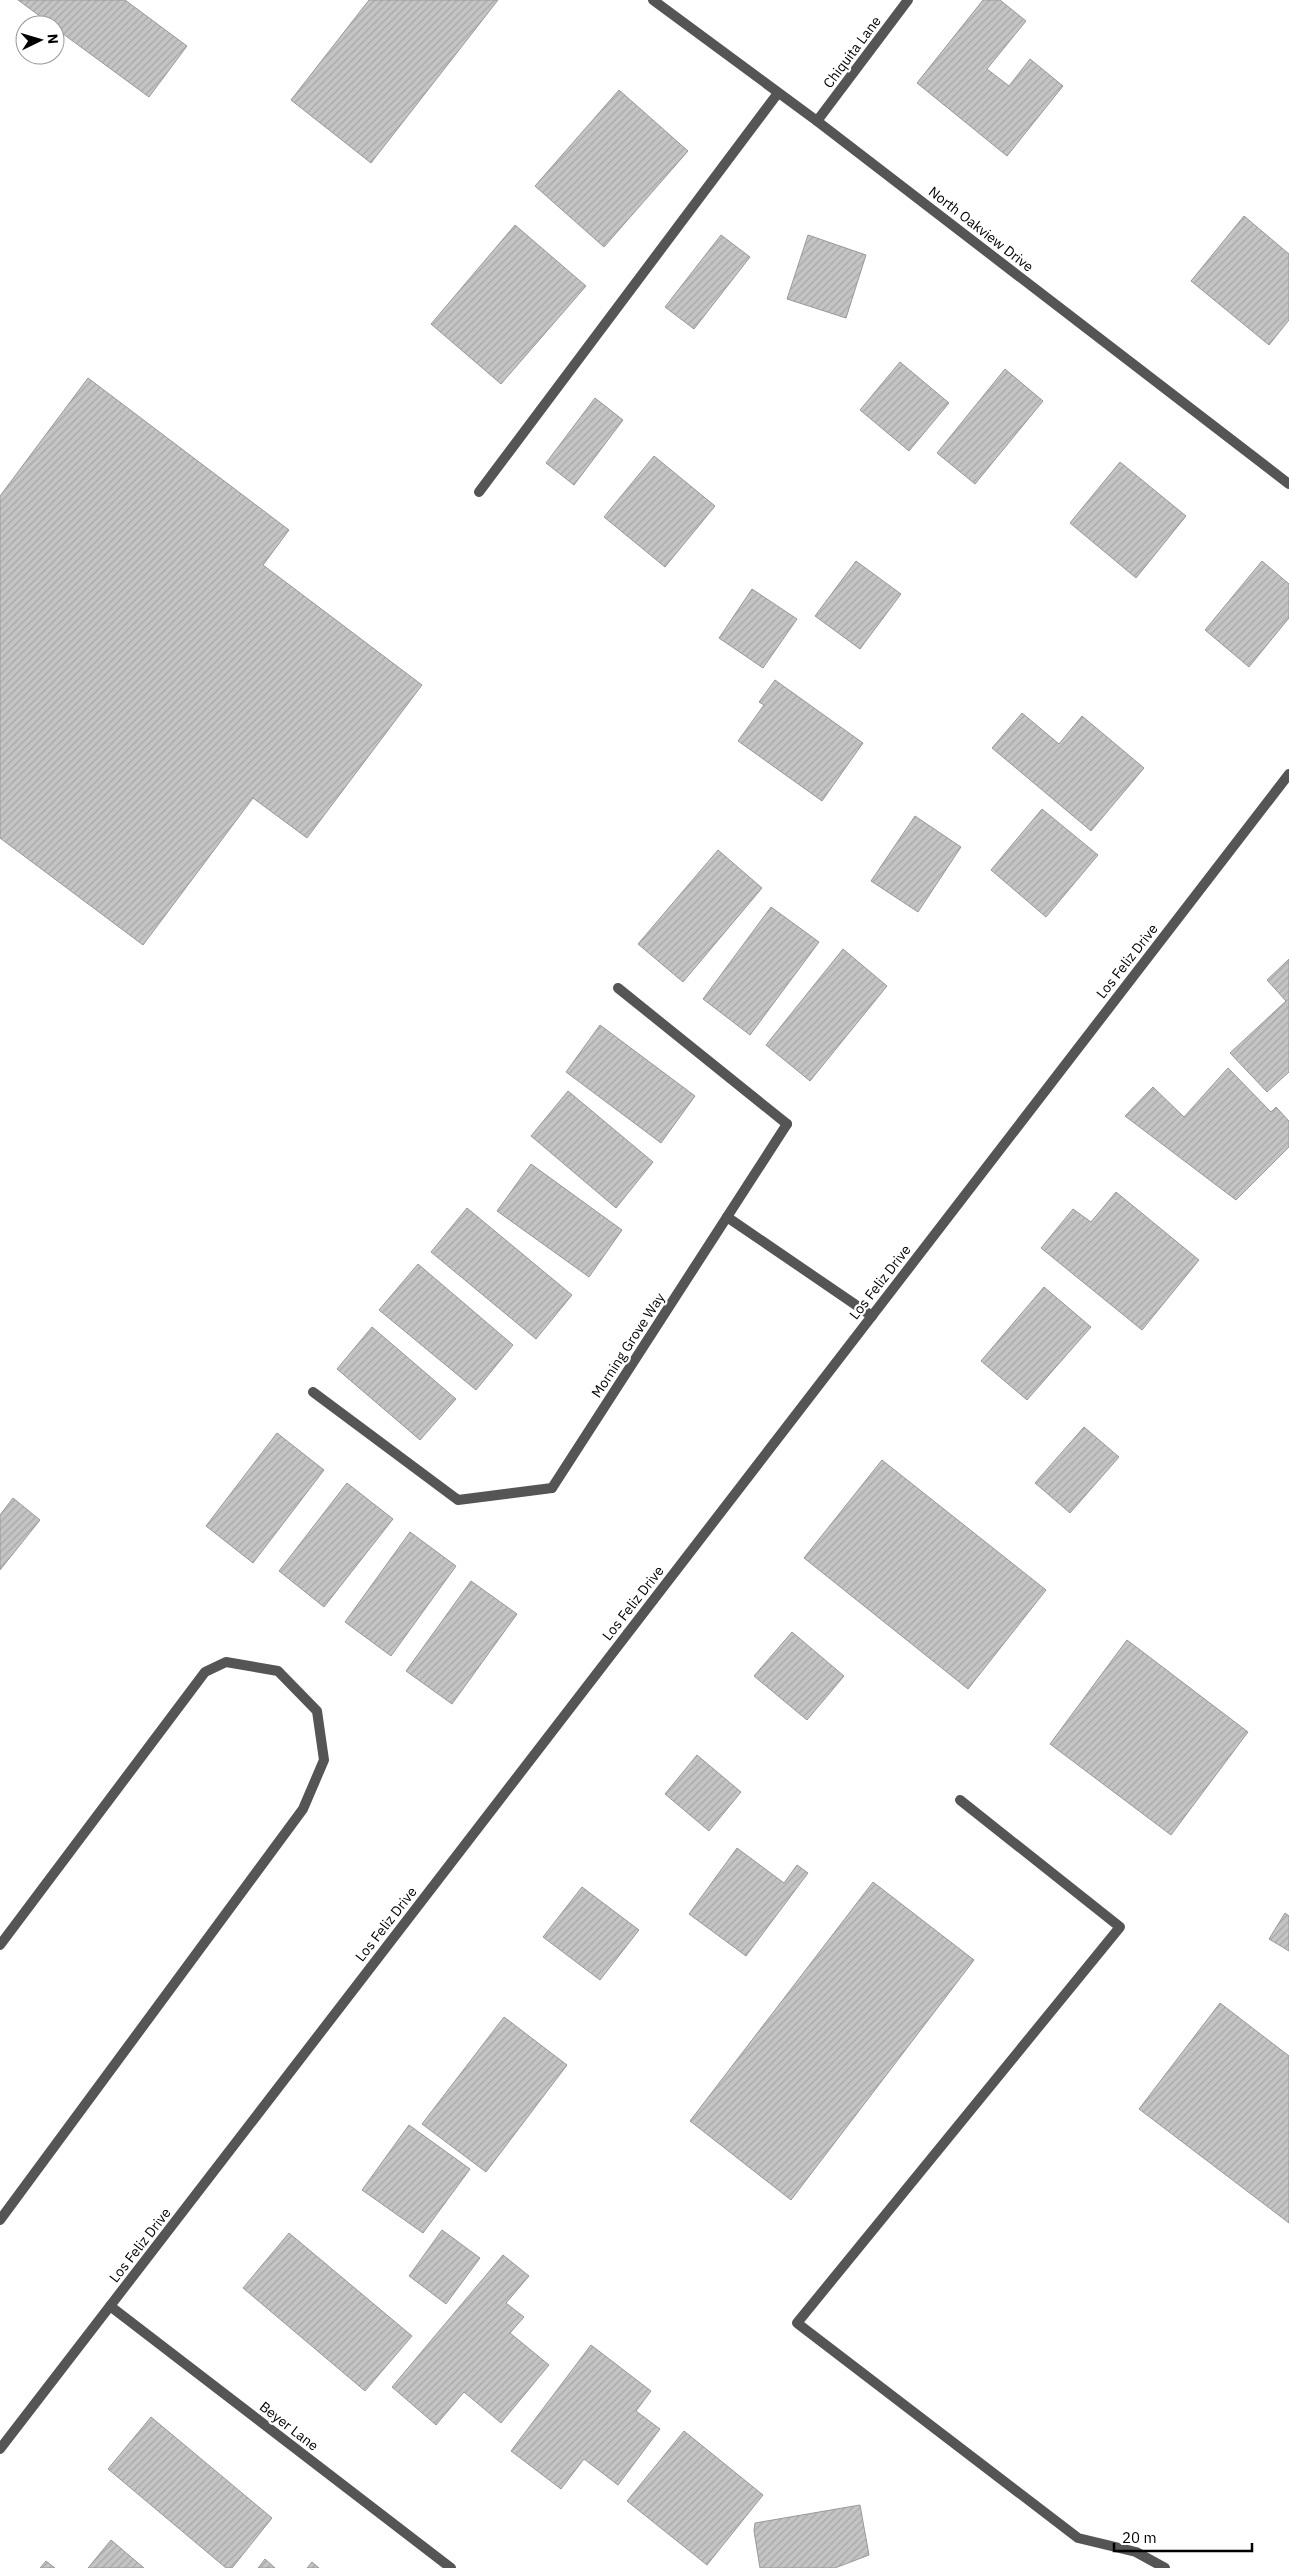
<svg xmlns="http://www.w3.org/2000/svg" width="1289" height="2568" font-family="'IBM Plex Sans',sans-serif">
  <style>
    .building { fill: url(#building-hatch); stroke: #999 }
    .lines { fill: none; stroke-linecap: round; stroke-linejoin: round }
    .service { stroke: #555; stroke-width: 10 }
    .minor { stroke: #555; stroke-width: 10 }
    .labels { text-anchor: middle; stroke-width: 4.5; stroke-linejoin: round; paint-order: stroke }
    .street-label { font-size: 14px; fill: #000; stroke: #fff }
  </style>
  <defs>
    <pattern id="building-hatch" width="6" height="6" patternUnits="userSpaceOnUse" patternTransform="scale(1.25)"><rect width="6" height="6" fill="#c4c4c4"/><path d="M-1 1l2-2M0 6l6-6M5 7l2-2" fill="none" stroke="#a7a7a7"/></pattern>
  </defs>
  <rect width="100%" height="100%" fill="#fff"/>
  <g class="building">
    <path d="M18 0H125L187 46 149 97 55 28V25H52Z"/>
    <path d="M369 0H498L371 163 291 100Z"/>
    <path d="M983 0H1000L1026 21 987 69 1009 86 1030 59 1063 86 1007 156 917 83Z"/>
    <path d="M619 90 688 151 604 247 535 186Z"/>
    <path d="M1244 216 1289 254V320L1269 345 1191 281Z"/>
    <path d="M515 225 586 286 501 384 431 324Z"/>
    <path d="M721 235 750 257 694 329 665 307Z"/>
    <path d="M808 235 866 255 846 318 787 299Z"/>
    <path d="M900 362 949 403 909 451 860 410Z"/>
    <path d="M1005 369 1043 401 975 484 937 453Z"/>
    <path d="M88 378 289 530 263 565 422 685 307 838 253 798 143 945 0 838V496Z"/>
    <path d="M595 398 623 420 574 485 546 463Z"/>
    <path d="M654 456 715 506 665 567 604 517Z"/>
    <path d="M1120 462 1186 516 1136 578 1070 523Z"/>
    <path d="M856 561 901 594 860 649 815 616Z"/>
    <path d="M1262 561 1289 584V618L1249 667 1205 630Z"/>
    <path d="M752 589 797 619 763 668 719 638Z"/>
    <path d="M775 680 863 743 822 801 738 741 764 705 759 702Z"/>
    <path d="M1022 713 1059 744 1082 716 1144 768 1091 831 992 748Z"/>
    <path d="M1042 809 1098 855 1046 917 991 870Z"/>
    <path d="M915 816 961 847 918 912 871 881Z"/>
    <path d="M718 850 762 888 683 982 638 944Z"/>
    <path d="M771 907 819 942 750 1035 703 999Z"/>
    <path d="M843 949 887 986 810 1081 766 1045Z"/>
    <path d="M1289 959V1072L1267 1092 1230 1053 1286 1001 1267 980Z"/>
    <path d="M600 1025 695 1096 661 1143 566 1072Z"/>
    <path d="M1228 1068 1271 1112 1276 1107 1289 1121V1147L1236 1200 1125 1116 1153 1087 1184 1117Z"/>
    <path d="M568 1091 653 1162 616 1208 531 1136Z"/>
    <path d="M531 1164 622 1230 589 1277 497 1211Z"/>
    <path d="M1116 1192 1199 1260 1142 1330 1041 1248 1073 1209 1091 1222Z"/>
    <path d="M467 1208 572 1295 536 1339 431 1252Z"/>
    <path d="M418 1264 513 1345 476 1390 379 1310Z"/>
    <path d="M1044 1287 1091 1327 1027 1400 981 1361Z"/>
    <path d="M372 1327 456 1399 420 1440 337 1369Z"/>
    <path d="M1084 1427 1119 1457 1070 1513 1035 1483Z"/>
    <path d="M277 1433 324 1470 253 1563 206 1526Z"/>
    <path d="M882 1460 1046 1590 968 1689 804 1558Z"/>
    <path d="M347 1483 393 1519 324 1607 279 1571Z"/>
    <path d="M13 1498 40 1520 0 1570V1515Z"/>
    <path d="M410 1532 456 1566 391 1656 345 1622Z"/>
    <path d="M471 1581 517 1614 452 1704 406 1671Z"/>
    <path d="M792 1632 844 1676 807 1720 754 1676Z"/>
    <path d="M1127 1640 1248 1732 1171 1835 1050 1744Z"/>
    <path d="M697 1755 741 1792 709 1831 665 1794Z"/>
    <path d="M737 1848 784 1883 797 1865 808 1873 746 1956 689 1914Z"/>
    <path d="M873 1882 974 1960 791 2200 690 2121Z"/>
    <path d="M582 1887 639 1930 600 1980 543 1937Z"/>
    <path d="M1285 1913 1289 1916V1951L1269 1939Z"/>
    <path d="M1220 2003 1289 2056V2223L1139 2109Z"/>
    <path d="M504 2017 567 2065 486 2172 422 2124Z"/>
    <path d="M409 2125 470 2169 423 2233 362 2190Z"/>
    <path d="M442 2230 480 2258 446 2304 409 2276Z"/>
    <path d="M289 2233 412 2336 365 2391 243 2288Z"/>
    <path d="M503 2255 529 2276 506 2303 524 2317 510 2333 549 2365 501 2423 464 2392 436 2425 392 2387Z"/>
    <path d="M591 2345 651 2391 636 2411 660 2429 618 2485 584 2459 561 2489 511 2451Z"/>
    <path d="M151 2417 272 2518 232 2568H226L108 2469Z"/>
    <path d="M684 2431 763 2495 707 2565 627 2501Z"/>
    <path d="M860 2505 869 2555 835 2568H760L754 2531 755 2523Z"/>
    <path d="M111 2540 144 2568H88Z"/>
    <path d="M265 2559 275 2568H258Z"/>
    <path d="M46 2561 55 2568H40Z"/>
    <path d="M312 2562 319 2568H307Z"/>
  </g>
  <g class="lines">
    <g class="service">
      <path d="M479 492 778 93"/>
      <path d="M618 988 787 1124"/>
      <path d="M313 1392 458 1500 552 1488"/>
      <path d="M960 1800 1120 1927 797 2323 1078 2538 1136 2552 1165 2568"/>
      <path d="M0 1945 205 1672 226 1662 278 1671 317 1711 324 1760 303 1809 0 2220"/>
    </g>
    <g class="minor">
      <path d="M653 0 817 121 1289 484"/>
      <path d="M817 121 908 0"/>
      <path d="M727 1217 872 1316"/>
      <path d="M552 1488 787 1124"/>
      <path d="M110 2306 451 2568"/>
      <path d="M0 2449 1289 774"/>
    </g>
  </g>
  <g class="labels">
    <g class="street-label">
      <text transform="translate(852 52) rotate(-53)" y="5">Chiquita Lane</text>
      <text transform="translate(981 229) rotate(38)" y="5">North Oakview Drive</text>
      <text transform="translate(1127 961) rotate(-52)" y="5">Los Feliz Drive</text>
      <text transform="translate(880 1282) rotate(-52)" y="5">Los Feliz Drive</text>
      <text transform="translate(628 1345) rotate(-57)" y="5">Morning Grove Way</text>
      <text transform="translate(633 1603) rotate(-52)" y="5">Los Feliz Drive</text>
      <text transform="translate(386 1924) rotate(-52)" y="5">Los Feliz Drive</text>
      <text transform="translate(140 2245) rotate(-52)" y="5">Los Feliz Drive</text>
      <text transform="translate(289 2426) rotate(38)" y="5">Beyer Lane</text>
    </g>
  </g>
  <g transform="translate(40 40) rotate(85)"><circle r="24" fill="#ffffff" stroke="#999999"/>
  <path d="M0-4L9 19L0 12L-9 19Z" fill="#000000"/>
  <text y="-8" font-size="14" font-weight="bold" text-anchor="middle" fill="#000000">N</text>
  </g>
  <path d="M1114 2543v8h138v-8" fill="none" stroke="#000000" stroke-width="2.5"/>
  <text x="1122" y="2543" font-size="15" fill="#000000" stroke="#ffffff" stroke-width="4" paint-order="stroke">20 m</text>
</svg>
